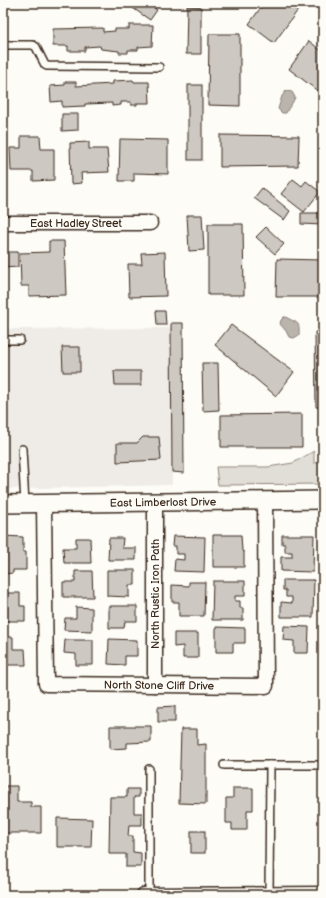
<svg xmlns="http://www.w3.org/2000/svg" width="326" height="898" font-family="'Balsamiq Sans',sans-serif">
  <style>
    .built { fill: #efece7 }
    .green { fill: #e1ded7; stroke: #8e847a }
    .water { fill: #bbb4ad; stroke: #887d74 }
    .building { fill: #cdc8c2; stroke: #3b2a1e }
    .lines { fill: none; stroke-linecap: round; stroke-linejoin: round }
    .service-casing { stroke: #3b2a1e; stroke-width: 10 }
    .minor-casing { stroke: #3b2a1e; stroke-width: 17 }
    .tertiary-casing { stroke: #3b2a1e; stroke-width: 20 }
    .service { stroke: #fdfcf7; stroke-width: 7 }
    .minor { stroke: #fdfcf7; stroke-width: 14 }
    .tertiary { stroke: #fdfcf7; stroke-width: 17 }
    .labels { text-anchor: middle; stroke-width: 3; stroke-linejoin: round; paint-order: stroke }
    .street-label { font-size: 11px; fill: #3b2a1e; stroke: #fdfcf7 }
  </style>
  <rect width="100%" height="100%" fill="#fdfcf7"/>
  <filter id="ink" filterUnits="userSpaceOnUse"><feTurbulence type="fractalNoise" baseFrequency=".025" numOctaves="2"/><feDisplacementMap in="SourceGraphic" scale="8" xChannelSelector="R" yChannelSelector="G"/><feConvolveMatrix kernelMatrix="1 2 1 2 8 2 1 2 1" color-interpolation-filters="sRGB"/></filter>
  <g filter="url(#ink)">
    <path class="built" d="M171 328 172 485 3 489V329Z"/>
    <path class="green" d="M314 451V463L323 462V484L218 485 216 467H268L293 463Z"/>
    <g class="water">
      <path d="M286 91 292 92 295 97C293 104 288 107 286 113H282L278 109 282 96Z"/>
      <path d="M284 317H286C297 324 300 320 299 335L294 338 289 337 286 331 280 324 281 320Z"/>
    </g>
    <g class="building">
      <path d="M128 3H147L157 10 150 20 127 4Z"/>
      <path d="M264 3H303L274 43 249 24Z"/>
      <path d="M187 6 201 7V54H186Z"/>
      <path d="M129 25H153L152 46 138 47V50H128V53H119V51L101 49 100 46 85 47V51H68V46H53V29L103 28V32L115 31V29H129Z"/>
      <path d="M209 34H240V106L208 105Z"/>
      <path d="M309 41 323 52V95L289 69Z"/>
      <path d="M133 80 134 82H149L150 103H137V105H131V102H121V105L112 106V103L85 104V106L62 107V101L51 102 50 86 65 85V82H76V86L113 84V81Z"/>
      <rect x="188" y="85" width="14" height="75"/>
      <path d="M62 114H78V130L62 131Z"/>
      <path d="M220 135 299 136 298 166 220 167Z"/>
      <path d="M21 136H40L41 149H54V180L33 181V171H11L10 148H21Z"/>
      <path d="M120 139 168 140V174L134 173V181H119Z"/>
      <path d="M89 142V149H107L109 172 81 173 82 183 71 184 70 143Z"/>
      <path d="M293 179 302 186 306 181 320 192 304 212 281 194Z"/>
      <path d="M262 188 290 211 284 220 254 198Z"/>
      <path d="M301 213H322V225L301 224Z"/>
      <path d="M187 215H202L204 250 189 251Z"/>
      <path d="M208 224H243L244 295H208Z"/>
      <path d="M266 227 284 244 275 254 256 237Z"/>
      <path d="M49 241H64L66 295 29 296V286H21L20 253 49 252Z"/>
      <path d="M3 252H18V267L3 268Z"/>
      <path d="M165 252 166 296 129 297 128 264H142L141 253Z"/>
      <path d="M277 259 323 260V297H276Z"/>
      <path d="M156 311H165L166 325H157Z"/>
      <path d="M171 323H183L184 473 172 472Z"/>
      <path d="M231 325 294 372 276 396 215 345Z"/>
      <path d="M315 332H323V408L316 407Z"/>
      <path d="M62 347H80V372H63Z"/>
      <path d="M202 363H218L219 410 203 411Z"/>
      <path d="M114 371H141V385H115Z"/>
      <path d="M302 414V447H221V415Z"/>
      <path d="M143 437H159L161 460 117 462V443H137Z"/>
      <path d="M213 535H241L242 551 244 552V567H213Z"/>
      <path d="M282 535H314L313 572 281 571V557H292V552H285V544H282Z"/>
      <path d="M3 536 23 537V552H26V570H13V573L3 574Z"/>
      <path d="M173 536 205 537 204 572 174 571 175 559 184 560V554H176V546H172Z"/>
      <path d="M76 538H90L91 563H64L63 548H76Z"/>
      <path d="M109 538H123L122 548H136V560H108Z"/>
      <path d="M107 570H135V585H129V597L107 596Z"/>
      <path d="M75 571H92L93 597H63V582H75Z"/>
      <path d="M283 580H314L313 617H281V602L292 603V597H286V590H283Z"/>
      <path d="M213 581H245V596H235V601H240V608H243V620H212Z"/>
      <path d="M189 582H205L204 616H179V602H172V585L189 586Z"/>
      <path d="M3 593H20V606H25V621H3Z"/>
      <path d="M109 606H137V621H125L124 628H109Z"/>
      <path d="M76 607 92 608V631L64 630 65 618H76Z"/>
      <path d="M284 626 309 627 308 653H294V641L283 640Z"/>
      <path d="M216 627 245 628V643H233V652H216Z"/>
      <path d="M174 633H198V658H183V646L174 647Z"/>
      <path d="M3 637H13V649H25L26 665H3Z"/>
      <path d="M109 639 137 640V656H125V665L108 664Z"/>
      <path d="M65 640H93V665H76V654L64 653Z"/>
      <path d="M175 706V722H158V707Z"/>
      <path d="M110 726H151V742L127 743V748L110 749Z"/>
      <path d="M181 729H197V745L206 744V804L179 803Z"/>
      <path d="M5 786H17V802H31V807H41V833H5Z"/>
      <path d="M233 788H253V810H247V830H232V823H226V798H233Z"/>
      <path d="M127 789H139V797H134V813H142V825H129L128 836H133V852L141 853V867H126V854H109L110 797H127Z"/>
      <path d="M57 818 92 819 91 847H57Z"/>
      <rect x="191" y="831" width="14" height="22"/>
    </g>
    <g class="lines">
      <g class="service-casing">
        <g id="service">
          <path d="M3 45H33L36 47 45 65 47 66 159 67"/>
          <path d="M3 340H20"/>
          <path d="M22 449 25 504"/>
          <path d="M224 765H323"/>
          <path d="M149 769V895"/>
          <path d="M269 894 270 765"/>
        </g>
      </g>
      <g class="minor-casing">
        <g id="minor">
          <path id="s1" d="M3 223H150"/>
          <path id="s2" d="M44 504 46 684 266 686 265 501"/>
          <path d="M155 685V502"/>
          <path d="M144 895 323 894"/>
        </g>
      </g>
      <g class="tertiary-casing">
        <g id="tertiary">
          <path id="s3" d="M3 504 323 500"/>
        </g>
      </g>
      <use href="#service" class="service"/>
      <use href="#minor" class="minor"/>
      <use href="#tertiary" class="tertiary"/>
    </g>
  </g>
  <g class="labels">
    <g class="street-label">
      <text dy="4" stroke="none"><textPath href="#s1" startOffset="73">East Hadley Street</textPath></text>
      <text dy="4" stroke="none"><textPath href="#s3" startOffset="160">East Limberlost Drive</textPath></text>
      <text transform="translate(155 594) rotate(-90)" y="4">North Rustic Iron Path</text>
      <text dy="4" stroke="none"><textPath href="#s2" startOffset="293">North Stone Cliff Drive</textPath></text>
    </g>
  </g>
  <rect width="326" height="898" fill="none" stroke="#fdfcf7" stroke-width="16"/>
  <rect x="8" y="8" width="310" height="882" fill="none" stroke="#3b2a1e" stroke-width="1.5" filter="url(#ink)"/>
</svg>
